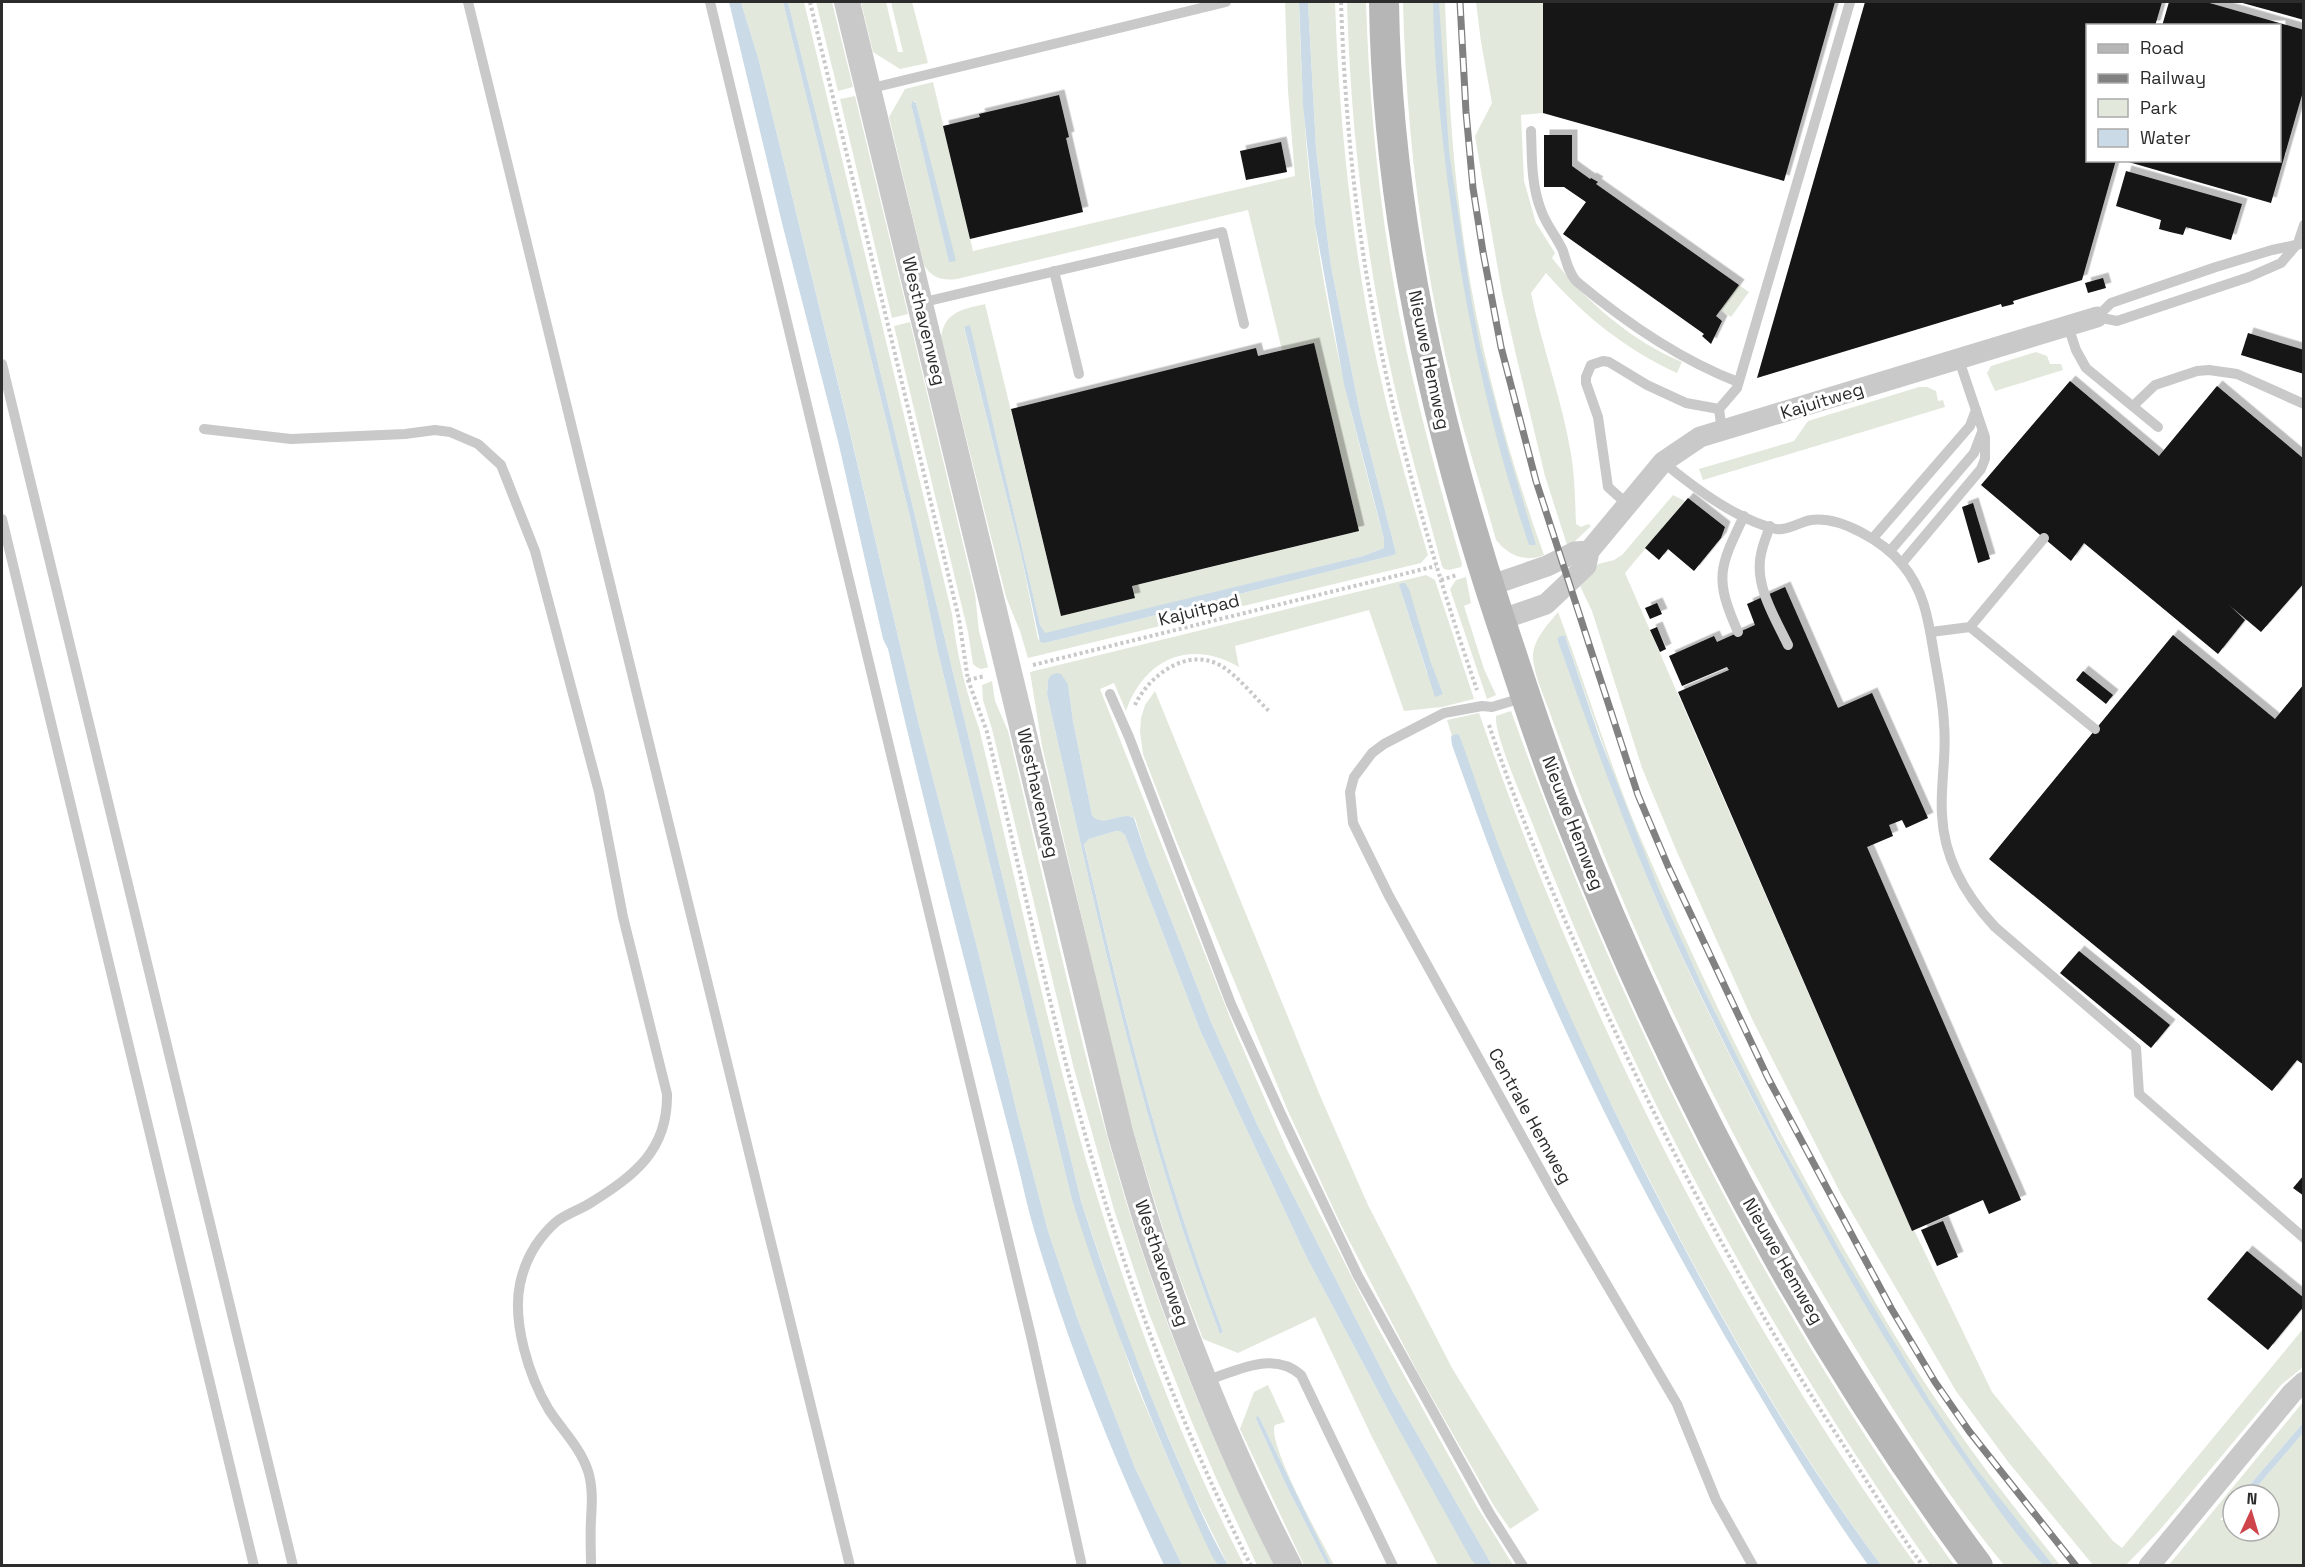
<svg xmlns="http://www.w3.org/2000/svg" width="2305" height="1567" font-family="'Space Grotesk',sans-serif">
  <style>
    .green { fill: #e2e8db; fill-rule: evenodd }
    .water { fill: #cadae6 }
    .building { fill: #131313; filter: url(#shadow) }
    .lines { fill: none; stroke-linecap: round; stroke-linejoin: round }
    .path { stroke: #c9c9c9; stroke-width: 4; stroke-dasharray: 3 3; stroke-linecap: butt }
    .service { stroke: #c9c9c9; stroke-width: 10 }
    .minor { stroke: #c9c9c9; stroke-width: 21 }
    .tertiary { stroke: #c9c9c9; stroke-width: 26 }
    .secondary { stroke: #b6b6b6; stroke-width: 30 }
    .rail-casing { stroke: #818181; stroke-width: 7 }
    .rail { stroke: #fff; stroke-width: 4.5; stroke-dasharray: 14; stroke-linecap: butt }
    .labels { text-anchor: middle; stroke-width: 6; stroke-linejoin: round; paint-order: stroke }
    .street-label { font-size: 18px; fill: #2c2c2c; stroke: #fff }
  </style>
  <defs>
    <filter id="shadow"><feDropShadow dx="5.5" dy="-5.5" stdDeviation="0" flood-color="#0004"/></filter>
  </defs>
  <rect width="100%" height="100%" fill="#fff"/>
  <g class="green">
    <path d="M741 2H783L910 517 937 648 1072 1200 1136 1384 1178 1482 1218 1565H1182L1135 1468 1078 1320 1048 1231 1018 1117 978 951 919 725 847 419 759 61Z"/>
    <path d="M788 2H804L952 614C957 654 965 690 979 728 1014 872 1045 1018 1086 1160 1127 1299 1178 1437 1244 1565H1228L1193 1494 1156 1409 1127 1337 1081 1201 863 301Z"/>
    <path d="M816 2H832L853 87 838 91Z"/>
    <path d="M861 2H886L898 52H903L891 2H912L928 63 900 69 873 52Z"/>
    <path d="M1285 2H1299C1301 76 1305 150 1315 224 1329 330 1356 435 1384 539V548L1363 556 1045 634 1040 625 970 326 964 328 1021 554 1038 639 1045 643 1394 555 1396 553 1360 413 1331 266 1316 149 1308 2H1335C1339 122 1352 244 1377 362 1391 427 1409 491 1428 555L1421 563 1028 658 1020 631 1006 597 941 337C945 311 964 309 985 304L1061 616 1135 598 1133 586 1359 531 1314 343 1282 350 1248 210 957 279C942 281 932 278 924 265L889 117 905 89 933 82 973 251 1295 176 1288 91ZM915 101 916 103 955 261H949L911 104Z"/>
    <path d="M1347 2H1366C1369 98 1378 195 1395 291 1411 383 1436 474 1462 564L1461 567 1449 570 1444 569 1442 566C1421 488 1398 411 1383 332 1362 223 1350 112 1347 2Z"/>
    <path d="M1403 2H1445C1448 74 1451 147 1461 220 1475 333 1505 447 1544 555 1525 563 1508 555 1496 540 1482 489 1465 439 1453 388 1422 262 1406 131 1403 2Z"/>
    <path d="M1476 2H1543V113L1521 115 1524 181 1536 223 1555 253 1552 258C1586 301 1631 341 1682 362L1677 373C1626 350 1583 315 1546 273L1531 293C1542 347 1562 399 1571 454 1575 477 1575 501 1576 524L1581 527 1588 524 1591 526 1568 548 1545 476 1516 355 1502 293 1475 136 1492 103 1481 42Z"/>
    <path d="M855 96 908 314 892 318 840 99Z"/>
    <path d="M1739 285 1749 292 1731 317 1721 310Z"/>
    <path d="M910 322 975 594 979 631 988 667C982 670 978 669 973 664L968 632 894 326Z"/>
    <path d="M2036 352 2047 356 2050 364H2061L2063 370 1995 391 1987 373 1991 366Z"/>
    <path d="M1919 387H1927L1936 391 1938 401 1943 400 1945 407 1703 480 1699 469 1794 441 1808 421Z"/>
    <path d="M1673 495 1685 501 1625 573 1912 1231 1914 1230 1992 1392 2113 1541 2122 1548 2303 1329V1367L2281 1385 2159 1531 2126 1565H2093L2009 1463 1956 1391 1841 1194 1752 1019 1677 852 1642 768 1592 611 1580 586 1598 564 1614 560 1622 555Z"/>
    <path d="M1426 575 1435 580 1474 699 1442 707 1404 711 1369 610 1235 646 1239 667C1190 638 1144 659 1126 711L1114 683 1100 689 1237 1035 1288 1152 1378 1328 1476 1505 1513 1565H1492L1393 1392 1256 1122 1211 1022 1147 858 1135 818C1121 810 1103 829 1092 815L1073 721 1068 684 1048 680 1047 694C1096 909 1140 1127 1220 1334L1223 1332C1162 1173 1122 1009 1084 843L1089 839 1116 831H1120L1125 835 1200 1030 1306 1256 1388 1410 1476 1565H1438L1373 1439 1315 1317 1238 1353 1203 1339 1170 1252 1124 1100 1042 746 1030 672ZM1399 585 1443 694 1427 673Z"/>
    <path d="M1466 577 1471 603 1464 606 1484 669 1496 695 1487 699 1450 589 1456 580Z"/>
    <path d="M1558 612C1586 685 1608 760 1638 832 1698 972 1765 1110 1840 1242 1876 1305 1913 1368 1955 1427 1988 1474 2024 1520 2060 1565H2053C2018 1521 1981 1478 1949 1432 1903 1366 1863 1294 1824 1223 1758 1103 1695 980 1644 853 1615 782 1591 711 1566 639H1557C1599 753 1639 868 1692 978 1741 1081 1795 1182 1852 1281 1890 1349 1931 1414 1976 1477 1998 1508 2018 1538 2043 1565H2004C1946 1495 1898 1418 1851 1341 1749 1174 1660 1000 1589 817 1576 784 1563 750 1551 716 1545 698 1535 678 1533 659 1532 640 1547 626 1558 612Z"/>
    <path d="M992 681 995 701 1008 731C1044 877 1075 1026 1117 1171 1156 1307 1210 1439 1274 1565H1257L1216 1478 1191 1420 1148 1311 1115 1213 1074 1069 992 729 983 700 982 685Z"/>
    <path d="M1155 691 1321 1098 1368 1205 1452 1368 1539 1510 1510 1529 1494 1506 1418 1373 1341 1225 1288 1111 1176 840 1143 754 1140 732 1141 718 1145 705Z"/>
    <path d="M1511 711C1620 1015 1765 1304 1954 1565H1930C1769 1335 1634 1087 1533 825 1525 804 1494 735 1496 716Z"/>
    <path d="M1479 713C1583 1014 1730 1306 1916 1565H1881C1791 1443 1716 1311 1647 1175 1574 1034 1507 886 1459 734L1452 736 1447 720Z"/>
    <path d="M1268 1385 1285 1422 1275 1425C1266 1442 1323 1544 1334 1565H1331L1259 1417 1256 1419 1288 1489 1327 1565H1304L1240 1429 1254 1392Z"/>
    <path d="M2303 1402V1423L2241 1495H2233V1505L2220 1520H2227L2233 1513V1531H2269V1495H2250L2303 1433V1565L2168 1566Z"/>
  </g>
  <g class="water">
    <path d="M729 2H741L759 61 847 420 919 725 978 951 1018 1117 1048 1231 1078 1320 1135 1468 1182 1565H1164C1113 1458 1069 1347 1035 1233 1027 1207 1022 1180 1015 1154 1006 1119 997 1085 988 1051 953 917 919 783 888 649L883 639 838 441 782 223Z"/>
    <path d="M783 2H788L863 301 1081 1201C1109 1288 1140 1374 1177 1458 1193 1494 1208 1531 1228 1565H1218L1212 1556C1157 1440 1111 1322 1072 1200L937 648 910 517Z"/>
    <path d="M1299 2H1308L1316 149 1331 266 1360 413 1396 553 1394 555 1045 643 1040 642 1021 554 964 327 970 325 1040 625 1045 633 1363 556 1384 548V539L1344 384 1315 224 1303 105Z"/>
    <path d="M1433 2H1439L1449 151 1472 304 1480 346 1508 451 1536 545H1529C1490 430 1465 312 1449 192 1441 129 1434 65 1433 2Z"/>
    <path d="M913 101 916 103 956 261 949 262 911 104Z"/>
    <path d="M1402 583H1405L1409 589 1431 663 1443 694 1435 697 1399 585Z"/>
    <path d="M1560 636H1565L1566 639 1600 739 1658 887 1704 990 1777 1137 1840 1251 1929 1400 1974 1466 2053 1565H2043C2016 1536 1993 1502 1970 1469 1928 1410 1890 1348 1854 1286 1797 1185 1742 1082 1692 977 1639 868 1598 753 1557 639Z"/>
    <path d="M1057 673 1061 674 1068 684 1073 721 1092 815C1103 829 1121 810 1134 818L1147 858 1211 1022 1256 1122 1393 1392 1492 1565H1476L1471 1559 1388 1410 1306 1256 1200 1030 1125 835 1120 831H1116L1089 839 1084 844C1122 1009 1162 1173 1223 1332L1220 1334C1140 1127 1096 909 1047 694L1048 680 1051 675Z"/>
    <path d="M1459 734C1475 778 1489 823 1507 867 1550 976 1599 1083 1653 1188 1720 1319 1793 1447 1881 1565H1868C1816 1492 1771 1415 1726 1338 1648 1203 1576 1063 1517 919 1494 862 1473 803 1452 745L1451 737 1453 735Z"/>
    <path d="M1257 1416 1259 1417 1331 1565H1327L1288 1489 1256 1419Z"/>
    <path d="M2303 1423V1433L2250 1495H2241Z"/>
  </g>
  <g class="building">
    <path d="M1543 2H1835L1784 181 1543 113Z"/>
    <path d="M1865 2H2162L2155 26H2088V160H2116L2082 280 2013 301 2014 304 2002 307 2001 304 1757 378Z"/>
    <path d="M2169 2H2206L2304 30V88L2271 203 2125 161 2280 160V26H2162Z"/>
    <path d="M2239 2H2304V20Z"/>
    <path d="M1059 95 1069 137 1066 138 1083 212 970 239 943 126 980 117 979 114Z"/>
    <path d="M1544 135H1572V166L1590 179 1591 178 1598 182 1596 184 1739 285 1716 316 1722 321 1711 344 1702 336 1704 334 1563 234 1586 202 1564 187H1544Z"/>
    <path d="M1281 142 1287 172 1246 180 1240 151Z"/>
    <path d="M2126 171 2242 204 2231 240 2186 227 2183 235 2170 232 2159 229 2161 220 2116 206Z"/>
    <path d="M2103 278 2106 288 2088 293 2085 283Z"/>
    <path d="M2248 333 2304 350V374L2241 355Z"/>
    <path d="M1314 343 1359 531 1132 586 1135 598 1061 616 1011 409 1256 348 1258 356Z"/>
    <path d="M2070 381 2159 456 2217 386 2304 459V583L2261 632 2229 605 2245 620 2218 654 2084 543 2071 561 1981 485Z"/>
    <path d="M1688 498 1725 527 1721 538 1694 571 1668 549 1659 560 1645 548Z"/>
    <path d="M1973 503 1990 559 1978 563 1962 507Z"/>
    <path d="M1785 587 1838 708 1872 693 1928 818 1906 828 1902 820 1889 825 1893 836 1867 847 2021 1200 1989 1214 1983 1200 1912 1231 1678 692 1729 670 1727 667 1682 686 1669 656 1714 636 1717 642 1755 625 1747 604Z"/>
    <path d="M1657 603 1662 614 1650 619 1645 608Z"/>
    <path d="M1657 627 1666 649 1660 652 1650 630Z"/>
    <path d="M2173 635 2275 719 2304 684V1065L2297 1060 2272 1091 1989 859Z"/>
    <path d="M2083 671 2113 695 2106 704 2076 680Z"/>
    <path d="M2079 951 2170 1025 2151 1048 2060 973Z"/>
    <path d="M2304 1175V1196L2293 1188Z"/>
    <path d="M1943 1221 1958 1257 1937 1266 1921 1230Z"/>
    <path d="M2247 1251 2304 1298V1306L2268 1350 2207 1299Z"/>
  </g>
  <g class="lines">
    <g class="path">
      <path d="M810 2 959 619 968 680 987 732C1025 890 1058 1052 1107 1208 1145 1330 1193 1451 1251 1566"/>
      <path d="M1341 2C1344 88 1351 174 1364 259 1387 403 1429 552 1477 690"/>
      <path d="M1441 580 1457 575"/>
      <path d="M1033 665 1436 566"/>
      <path d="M968 680 985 676"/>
      <path d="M1135 705C1149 675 1189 645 1223 667 1239 677 1256 699 1270 712"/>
      <path d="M1489 725C1524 829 1568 930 1614 1029 1681 1173 1756 1313 1844 1446 1870 1486 1895 1527 1923 1566"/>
    </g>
    <g class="service">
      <path d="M468 2 850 1566"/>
      <path d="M710 2 1031 1336 1082 1566"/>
      <path d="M868 89 1226 2"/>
      <path d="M1531 131C1532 158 1531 184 1541 210 1546 225 1557 237 1563 251 1567 263 1568 271 1576 281 1625 322 1678 359 1738 382"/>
      <path d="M1054 271 1079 374"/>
      <path d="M920 303 1222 232 1244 324"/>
      <path d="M2097 317 2117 321 2249 277 2281 263 2298 243 2304 225"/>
      <path d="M2097 317 2111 303 2216 267 2272 250 2300 244"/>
      <path d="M2068 326 2076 350 2086 368 2158 427"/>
      <path d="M2 364 293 1566"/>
      <path d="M2133 406 2155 385 2197 371 2209 370 2237 374 2304 404"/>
      <path d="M204 429 291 439 405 434 435 430 450 432 478 444 501 465 535 551 599 792 623 917 667 1094C668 1150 635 1175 592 1202 580 1210 567 1213 556 1222 538 1238 525 1260 520 1284 512 1322 529 1377 549 1410 562 1430 580 1447 588 1471 593 1487 592 1503 591 1520 590 1535 591 1550 591 1566"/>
      <path d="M1722 431 1719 409 1737 388 1850 2"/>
      <path d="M1663 462C1693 487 1738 520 1776 529 1786 531 1800 522 1811 520 1841 516 1884 542 1902 564 1923 589 1928 617 1933 648 1937 673 1943 699 1944 724 1947 754 1940 785 1942 815 1944 859 1966 896 1995 927L2136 1048 2139 1094 2304 1238"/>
      <path d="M1627 504 1608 487 1598 417 1586 383V377L1591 365 1603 361 1609 362 1647 385 1686 403 1719 409"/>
      <path d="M2 519 254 1566"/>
      <path d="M1770 526C1767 535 1763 544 1761 554 1754 585 1775 618 1788 645"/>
      <path d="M1873 538 1970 426 1976 410"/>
      <path d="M1890 551 1974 453 1982 432"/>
      <path d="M1902 563 1981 469 1985 459V437L1959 360"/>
      <path d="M1970 627 2095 729"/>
      <path d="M1738 632C1714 578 1719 568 1744 516"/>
      <path d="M1931 632 1970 627 2044 538"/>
      <path d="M1110 694 1129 737 1231 1004 1281 1114 1358 1276 1490 1514 1523 1566"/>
      <path d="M1525 697 1492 707 1482 706 1444 713 1384 744 1372 753 1354 777 1350 792 1353 823 1389 896 1557 1200 1677 1404 1716 1500 1753 1566"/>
      <path d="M1205 1381C1237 1371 1273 1350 1301 1375L1393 1566"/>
    </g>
    <g class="minor">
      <path d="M1489 586 1547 566 1575 552 1589 551"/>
      <path d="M1500 620 1546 604 1586 566 1589 551 1663 462 1700 437 2097 317"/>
      <path d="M2149 1566 2292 1393 2304 1382"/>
    </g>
    <path class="tertiary" d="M847 2 1120 1132C1131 1169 1141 1206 1153 1242 1190 1352 1235 1462 1289 1566"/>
    <path class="secondary" d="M1384 2C1387 212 1434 420 1500 619 1521 681 1540 743 1564 804 1669 1073 1806 1334 1978 1566"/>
    <g class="rail-casing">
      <path id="rail" d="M1460 2 1466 112 1473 188 1483 252 1501 347 1536 481 1638 795 1668 866 1768 1078 1891 1308 1935 1382 1969 1431 2076 1566"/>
    </g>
    <use href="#rail" class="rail"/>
  </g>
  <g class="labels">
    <g class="street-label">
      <text transform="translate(924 321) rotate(76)" y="6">Westhavenweg</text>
      <text transform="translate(1429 360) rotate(78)" y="6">Nieuwe Hemweg</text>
      <text transform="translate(1822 401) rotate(-17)" y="6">Kajuitweg</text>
      <text transform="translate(1199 610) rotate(-14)" y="6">Kajuitpad</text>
      <text transform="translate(1038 793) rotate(77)" y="6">Westhavenweg</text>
      <text transform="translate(1573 823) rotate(69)" y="6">Nieuwe Hemweg</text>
      <text transform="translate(1530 1116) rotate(61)" y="6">Centrale Hemweg</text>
      <text transform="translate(1783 1261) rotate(60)" y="6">Nieuwe Hemweg</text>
      <text transform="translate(1162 1263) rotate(71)" y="6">Westhavenweg</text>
    </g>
  </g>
  <rect width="2305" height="1567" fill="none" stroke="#2c2c2c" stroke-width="6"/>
  <rect x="2086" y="24" width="195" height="138" fill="#ffffff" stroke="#ababab" stroke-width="1.5"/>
  <rect x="2098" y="44" width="30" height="9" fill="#b6b6b6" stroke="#ababab" stroke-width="1.5"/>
  <text x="2140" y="54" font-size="18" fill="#2c2c2c">Road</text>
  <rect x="2098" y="74" width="30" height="9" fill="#818181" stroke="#ababab" stroke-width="1.5"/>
  <text x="2140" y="84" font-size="18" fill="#2c2c2c">Railway</text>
  <rect x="2098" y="99" width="30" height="18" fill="#e2e8db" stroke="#ababab" stroke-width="1.5"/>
  <text x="2140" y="114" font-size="18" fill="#2c2c2c">Park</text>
  <rect x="2098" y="129" width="30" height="18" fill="#cadae6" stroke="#ababab" stroke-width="1.5"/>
  <text x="2140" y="144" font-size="18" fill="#2c2c2c">Water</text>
  <g transform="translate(2251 1513) rotate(4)"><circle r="28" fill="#ffffff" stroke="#ababab" stroke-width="1.5"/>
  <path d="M0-4.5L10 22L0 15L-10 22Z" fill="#cf434b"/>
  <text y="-9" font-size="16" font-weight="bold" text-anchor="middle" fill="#2c2c2c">N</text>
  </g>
</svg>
